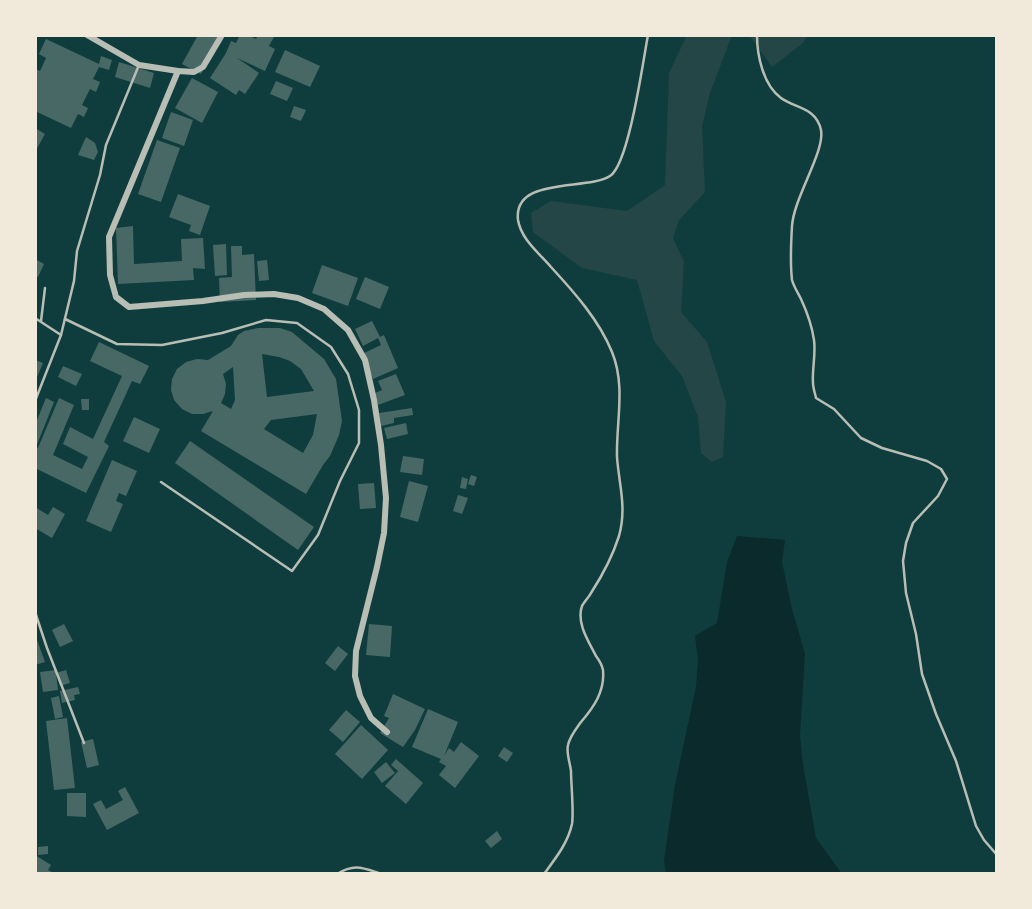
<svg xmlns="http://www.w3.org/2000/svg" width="1032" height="909" font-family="Quicksand,sans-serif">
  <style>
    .green { fill: #244646 }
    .water { fill: #0a2a2b }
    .building { fill: #486865; fill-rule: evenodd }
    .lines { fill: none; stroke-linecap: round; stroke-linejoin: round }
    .service { stroke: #b8beb3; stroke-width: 2.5 }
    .minor { stroke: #b8beb3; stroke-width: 6 }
  </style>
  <rect width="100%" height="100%" fill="#0f3d3e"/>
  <g class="green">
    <path d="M687 35H732L710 93 702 127 705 192 679 220 673 238 684 262 681 312 707 342 726 402 723 457 712 462 701 453 698 417 682 376 654 341 637 280 582 268 533 232 531 213 551 201 627 211 665 185 669 73Z"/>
    <path d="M749 35H808L803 43 772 67Z"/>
  </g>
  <path class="water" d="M737 536 785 540 782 562 792 609 805 654 800 735 803 765 816 838 842 874H666L664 861 675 785 696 687 698 660 695 636 717 623 727 562Z"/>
  <g class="building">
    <path d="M198 35H222L201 74 182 64Z"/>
    <path d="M240 35H247L256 39 258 35H275L269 46 275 49 265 71 237 58 259 73 245 94 239 90 236 95 210 78 226 53 231 41 236 43Z"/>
    <path d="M46 39 99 64 101 56 112 60 109 70 99 67 93 79 100 82 96 92 90 89 82 105 88 108 84 117 78 114 71 128 35 111V69L40 71 46 58 39 54Z"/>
    <path d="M285 50 320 66 310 87 275 72Z"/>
    <path d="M119 62 154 73 150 88 115 77Z"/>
    <path d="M192 78 218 92 202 123 175 108Z"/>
    <path d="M276 81 293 88 287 101 270 94Z"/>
    <path d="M294 106 306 110 301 121 290 117Z"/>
    <path d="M171 112 193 120 184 146 162 138Z"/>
    <path d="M35 128 45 134 35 152Z"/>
    <path d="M86 137 95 143 98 152 94 160 78 155Z"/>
    <path d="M157 140 180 148 161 202 138 194Z"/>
    <path d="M178 194 210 206 200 235 189 231 191 225 169 217Z"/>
    <path d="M133 226 134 264 182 261 181 239 203 238 205 269 193 268 194 280 118 284 116 228Z"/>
    <path d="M226 244 227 275 215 276 213 245Z"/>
    <path d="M231 246H242V255L254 254 256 300 220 302 219 278 232 277Z"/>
    <path d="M35 259 44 264 38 277 35 275Z"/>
    <path d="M267 260 269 280 259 281 257 261Z"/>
    <path d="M322 265 358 278 348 306 312 293Z"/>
    <path d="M365 277 389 287 380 309 356 299Z"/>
    <path d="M372 321 380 337 384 335 398 368 373 379 362 354 381 345 378 338 363 346 355 329Z"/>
    <path d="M258 328H280L292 332 324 359 336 379 342 421 339 435 330 456 323 465 306 494 201 431 213 411 203 414H192L182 409 174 400 171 390 172 379 177 369 186 362 197 359 208 360 231 346 238 335 244 331ZM262 354 279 357 290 361 301 369 314 391 267 397ZM233 367 235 400 231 409 221 403 225 394 226 384 223 374ZM317 414 313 435 303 453 264 429 271 420Z"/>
    <path d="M99 342 149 366 140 384 132 381 104 442 109 446 86 493 35 468V425L46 398 54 402 36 447 38 448 59 398 74 405 53 455 82 469 88 457 63 444 70 427 93 439 122 376 90 361Z"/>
    <path d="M35 360 43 363 35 382Z"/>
    <path d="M63 366 82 374 76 386 58 377Z"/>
    <path d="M396 374 405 395 378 405 373 394 382 390 378 381Z"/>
    <path d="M81 399H89V410H82Z"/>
    <path d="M412 408 413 415 394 418V423L381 426 379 413Z"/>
    <path d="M134 417 160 429 149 453 123 441Z"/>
    <path d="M406 423 408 434 387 439 384 428Z"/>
    <path d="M190 441 314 527 298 550 175 463Z"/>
    <path d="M403 456 424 459 422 475 400 472Z"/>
    <path d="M112 460 137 471 126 496 119 493 116 501 123 504 111 532 86 521Z"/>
    <path d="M471 475 477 477 474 486 468 484Z"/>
    <path d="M462 477 468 479 466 489 460 488Z"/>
    <path d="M409 481 428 486 418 522 400 517Z"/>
    <path d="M374 483 376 508 360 509 358 484Z"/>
    <path d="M458 495 468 498 462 514 453 511Z"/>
    <path d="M35 507 48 515 53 507 65 514 52 538 35 528Z"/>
    <path d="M64 624 73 641 60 647 52 630Z"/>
    <path d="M369 624 392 626 390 657 366 655Z"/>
    <path d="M37 640 45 662 35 665V641Z"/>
    <path d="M338 646 348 654 335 671 325 663Z"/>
    <path d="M56 670V673L66 670 70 683 60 686 56 674 58 690 43 692 40 672Z"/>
    <path d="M78 687 80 694 74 695 75 700 62 703 60 691Z"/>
    <path d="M393 694 425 709 415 730 403 747 380 733 389 718 384 716Z"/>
    <path d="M59 696 63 717 55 719 51 698Z"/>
    <path d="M428 709 458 722 444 756 449 748 454 752 461 742 479 756 455 788 439 775 446 766 439 762 441 759 412 747Z"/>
    <path d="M346 710 360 722 343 742 329 730Z"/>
    <path d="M67 718 75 788 54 790 46 721Z"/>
    <path d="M361 725 388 750 362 779 335 754Z"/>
    <path d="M93 739 99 765 87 768 81 742Z"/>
    <path d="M504 747 513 753 507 762 498 756Z"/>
    <path d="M396 759 423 783 406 804 385 786 399 770 398 771 391 765Z"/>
    <path d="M386 762 395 773 382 783 374 772Z"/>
    <path d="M125 787 139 813 107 830 93 804 101 800 106 809 123 800 118 791Z"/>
    <path d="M67 793H86V817L67 816Z"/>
    <path d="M497 831 502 839 491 848 485 841Z"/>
    <path d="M48 846V854L38 855V847Z"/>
    <path d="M35 855 51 865 48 870 55 874H35Z"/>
  </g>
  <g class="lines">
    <g class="service">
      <path d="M757 35C757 55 763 85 781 98 794 108 816 107 821 130 825 152 794 197 792 226 791 243 790 263 792 280 794 287 798 293 801 299 807 312 812 326 814 340 816 354 812 369 813 383 813 388 815 393 816 398L834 409 861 438 882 448 927 461 941 469 947 479 938 496 913 523 906 543 903 561 906 593 916 634 922 674 936 714 956 761 976 826 984 840 997 855"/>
      <path d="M35 318 61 335"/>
      <path d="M65 319 117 344 162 345 222 333 266 320 297 323 331 347 348 374 359 410V443L340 481 318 535 292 571 161 482"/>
      <path d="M41 321 45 288"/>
      <path d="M35 401 61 335 74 281 77 251 100 175 106 145 139 65"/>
      <path d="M35 612 47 648 84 743"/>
      <path d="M337 874C355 863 363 868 382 874"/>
      <path d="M544 874C555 859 568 843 572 824 574 812 571 784 571 771 570 763 566 752 568 745 570 736 576 729 581 722 594 707 605 691 603 670 602 665 599 660 596 656 589 642 576 623 582 606 584 602 589 597 591 593 602 576 613 555 619 536 627 507 619 485 617 457 616 422 626 386 612 352 599 320 574 292 551 267 539 253 521 239 518 220 513 176 587 191 610 176 629 164 643 61 648 35"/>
    </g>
    <g class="minor">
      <path d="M87 35 139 65 178 71 194 72 203 67 222 35"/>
      <path d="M178 71 109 237 110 275 116 297 129 307 203 301 244 295 274 294 298 298 324 309 348 330 365 360 374 400 381 445 386 498 384 533 377 567 356 651 355 676 360 696 371 718 387 732"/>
    </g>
  </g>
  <rect width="1032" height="909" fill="none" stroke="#f1e9da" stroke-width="74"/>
</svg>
